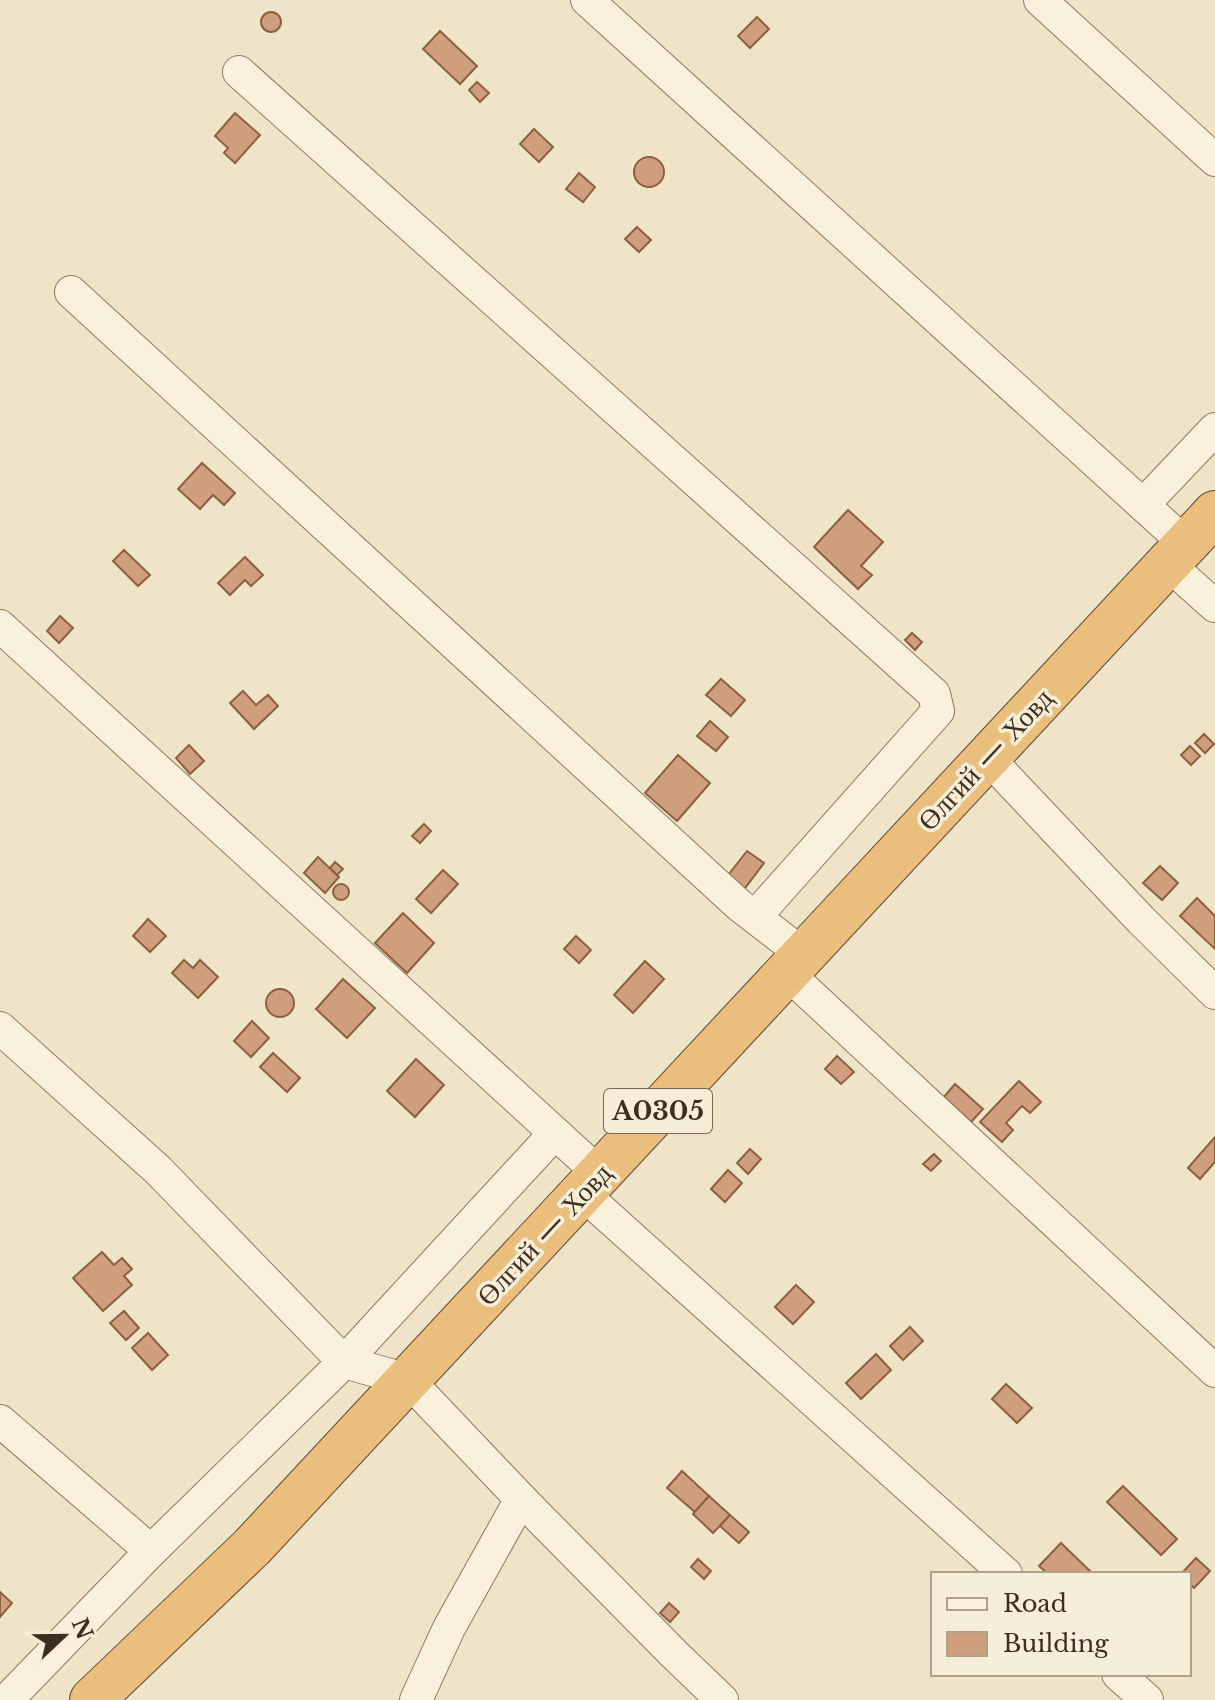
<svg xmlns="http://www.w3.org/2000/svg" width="1215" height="1700" font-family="'Libre Baskerville',serif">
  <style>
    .building { fill: #cf9f7d; stroke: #8d5f41; stroke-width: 2 }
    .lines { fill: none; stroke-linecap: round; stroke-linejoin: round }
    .minor-casing { stroke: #8d765c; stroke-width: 34 }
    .trunk-casing { stroke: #5b4430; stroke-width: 46 }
    .minor { stroke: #faf1dc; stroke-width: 32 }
    .trunk { stroke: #eabe7c; stroke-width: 44 }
    .labels { text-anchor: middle; stroke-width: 7; stroke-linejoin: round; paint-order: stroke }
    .shield { fill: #f7eed8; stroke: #756857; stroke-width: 2 }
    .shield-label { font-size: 26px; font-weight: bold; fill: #3d2e20 }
    .street-label { font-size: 28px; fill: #3d2e20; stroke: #f7eed8 }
  </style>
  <rect width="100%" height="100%" fill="#f0e4c8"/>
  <g class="building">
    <circle cx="271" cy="22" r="10"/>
    <path d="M757 17 769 29 750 48 738 36Z"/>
    <path d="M440 31 477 66 460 84 423 49Z"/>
    <path d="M477 82 489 93 480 102 469 90Z"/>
    <path d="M235 113 260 135 235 163 224 153 228 148 215 136Z"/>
    <path d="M534 129 553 147 539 162 520 144Z"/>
    <circle cx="649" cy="172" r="15"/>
    <path d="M579 173 595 187 583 202 566 189Z"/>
    <path d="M637 227 651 240 639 252 625 239Z"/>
    <path d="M202 463 235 493 224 505 213 495 200 509 178 489Z"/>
    <path d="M848 510 883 542 861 566 872 575 858 589 814 547Z"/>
    <path d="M124 550 150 575 138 586 113 561Z"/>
    <path d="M245 557 263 575 251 586 245 580 230 595 218 583Z"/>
    <path d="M60 616 73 628 59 643 47 631Z"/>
    <path d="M912 633 922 642 915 650 905 640Z"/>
    <path d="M721 679 745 700 731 716 706 695Z"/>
    <path d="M243 691 256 705 268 695 278 706 254 729 230 703Z"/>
    <path d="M710 721 728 737 716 751 697 736Z"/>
    <path d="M1204 734 1214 744 1205 753 1195 743Z"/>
    <path d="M189 745 204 761 190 774 176 758Z"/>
    <path d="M1190 746 1200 756 1191 765 1181 755Z"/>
    <path d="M678 755 710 783 677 821 645 793Z"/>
    <path d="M424 824 431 831 420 843 412 836Z"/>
    <path d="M747 851 764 863 742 892 725 879Z"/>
    <path d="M318 857 339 877 325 893 304 873Z"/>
    <path d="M335 862 343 869 337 875 330 868Z"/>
    <path d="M1160 866 1178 883 1162 900 1143 883Z"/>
    <path d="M443 870 458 884 431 913 416 899Z"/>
    <circle cx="341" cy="892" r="8"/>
    <path d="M1197 898 1215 916V949L1180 916Z"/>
    <path d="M403 913 434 943 407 973 375 943Z"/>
    <path d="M148 919 166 936 150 952 133 936Z"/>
    <path d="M576 936 591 950 579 963 564 949Z"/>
    <path d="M184 960 193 968 200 960 218 977 198 998 172 973Z"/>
    <path d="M645 961 664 979 633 1013 614 995Z"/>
    <path d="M343 979 375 1008 347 1038 316 1009Z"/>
    <circle cx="280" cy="1003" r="14"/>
    <path d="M252 1021 269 1038 251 1057 234 1041Z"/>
    <path d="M273 1053 300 1078 287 1092 260 1067Z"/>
    <path d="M837 1056 854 1072 841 1084 825 1069Z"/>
    <path d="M416 1059 444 1085 415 1117 387 1091Z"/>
    <path d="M1019 1081 1041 1102 1030 1113 1022 1106 1006 1123 1013 1130 1002 1142 980 1122Z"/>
    <path d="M955 1084 983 1109 971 1122 944 1097Z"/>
    <path d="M1215 1137V1162L1200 1179 1188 1168Z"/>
    <path d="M750 1149 761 1159 748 1174 737 1163Z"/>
    <path d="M934 1154 941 1161 931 1171 923 1164Z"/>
    <path d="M728 1170 742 1183 725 1202 711 1189Z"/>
    <path d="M102 1252 114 1265 122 1258 132 1269 124 1276 132 1285 103 1311 73 1278Z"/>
    <path d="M796 1285 814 1302 793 1324 775 1307Z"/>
    <path d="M124 1311 139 1328 126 1340 110 1323Z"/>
    <path d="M910 1327 923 1341 903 1360 890 1346Z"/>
    <path d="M148 1333 168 1355 152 1370 132 1348Z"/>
    <path d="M876 1354 891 1370 861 1399 846 1383Z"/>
    <path d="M1006 1384 1032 1408 1017 1423 992 1399Z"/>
    <path d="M682 1471 709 1496 695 1512 667 1488Z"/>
    <path d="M1123 1486 1177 1539 1161 1555 1107 1502Z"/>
    <path d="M709 1496 730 1515 713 1533 693 1514Z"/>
    <path d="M730 1515 749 1532 739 1543 720 1526Z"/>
    <path d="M1061 1543 1090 1571 1087 1574H1048L1039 1566Z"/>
    <path d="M1196 1558 1210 1571 1194 1588 1189 1583V1574H1181Z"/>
    <path d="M698 1559 711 1571 704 1579 691 1567Z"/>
    <path d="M0 1592 12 1603 0 1617Z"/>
    <path d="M669 1603 679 1612 670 1622 660 1613Z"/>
  </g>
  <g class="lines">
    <g class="minor-casing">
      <g id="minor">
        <path d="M587 0 1186 544"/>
        <path d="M1040 0 1215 160"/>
        <path d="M239 72 934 694 938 711 755 917"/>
        <path d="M71 292 739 905 804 955"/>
        <path d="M1143 505 1215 429"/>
        <path d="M1168 564 1215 606"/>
        <path d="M0 626 600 1174"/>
        <path d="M987 757 1141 920 1215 993"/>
        <path d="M787 973 1215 1371"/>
        <path d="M0 1028 158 1170 344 1362 408 1380 521 1499 674 1654 722 1700"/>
        <path d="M582 1193 1006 1574"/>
        <path d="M0 1421 151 1551"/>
        <path d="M1118 1674 1147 1700"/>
        <path d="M7 1700 151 1551 344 1362 555 1133"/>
        <path d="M416 1700 449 1628 521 1499"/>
      </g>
    </g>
    <g class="trunk-casing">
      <path id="trunk" d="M92 1700 252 1547 1215 513"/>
    </g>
    <use href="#minor" class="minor"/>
    <use href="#trunk" class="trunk"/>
  </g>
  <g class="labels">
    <rect class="shield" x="604" y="1089" width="108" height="44" rx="6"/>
    <g class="shield-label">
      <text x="658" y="1120">A0305</text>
    </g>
    <g class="street-label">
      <text transform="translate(985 759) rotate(-47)" y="10">Өлгий — Ховд</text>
      <text transform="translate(544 1234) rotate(-47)" y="10">Өлгий — Ховд</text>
    </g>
  </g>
  <rect x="931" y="1572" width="260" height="104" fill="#f7eed8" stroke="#ada18e" stroke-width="2"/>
  <rect x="947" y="1598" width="40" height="12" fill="#faf1dc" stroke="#ada18e" stroke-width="2"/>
  <text x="1003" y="1612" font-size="24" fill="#3d2e20">Road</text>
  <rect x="947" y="1632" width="40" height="24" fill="#cf9f7d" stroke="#ada18e" stroke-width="2"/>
  <text x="1003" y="1652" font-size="24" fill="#3d2e20">Building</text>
  <g transform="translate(64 1636) rotate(68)" stroke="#f7eed8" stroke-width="6" paint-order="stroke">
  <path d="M0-6L14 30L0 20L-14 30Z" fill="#3d2e20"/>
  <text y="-12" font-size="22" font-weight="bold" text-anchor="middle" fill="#3d2e20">N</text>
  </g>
</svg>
